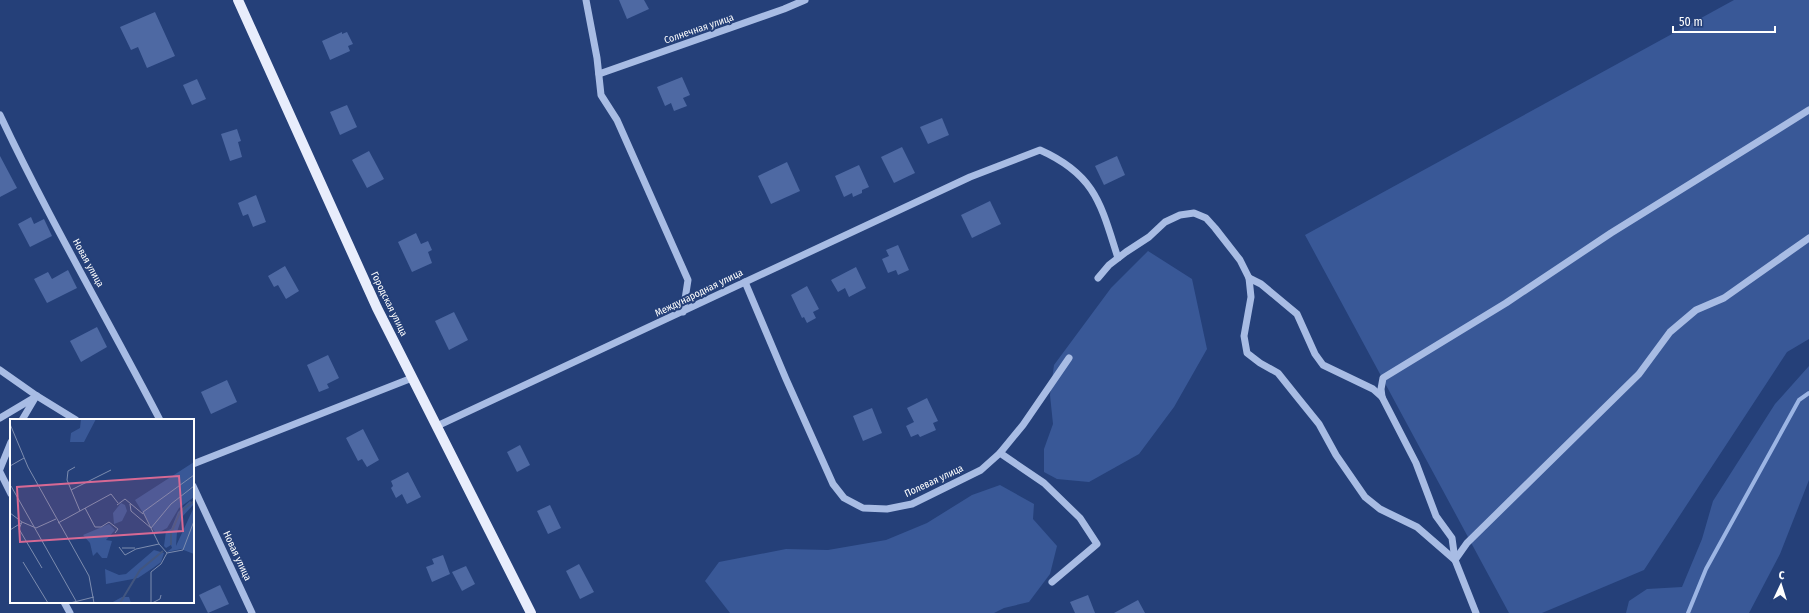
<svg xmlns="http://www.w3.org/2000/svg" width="1809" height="613" viewBox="0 0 1809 613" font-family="'Fira Sans Condensed',sans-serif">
	<rect width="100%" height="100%" fill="#254079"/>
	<g fill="#395897">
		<polygon points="1734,0 1809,0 1809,339 1787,352 1644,570 1542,613 1509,613 1305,235"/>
		<polygon points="1148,251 1192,279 1207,349 1174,407 1139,454 1089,482 1057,479 1044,472 1044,449 1053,424 1050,395 1054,365 1111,288"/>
		<polygon points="1809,366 1809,480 1780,554 1749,613 1626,613 1629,601 1647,589 1682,587 1702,539 1713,501 1775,404"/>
		<polygon points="1000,485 1034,504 1033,519 1057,546 1050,574 1029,602 1004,608 994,613 730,613 705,581 719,562 786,549 828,550 886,540 927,523 972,495"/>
	</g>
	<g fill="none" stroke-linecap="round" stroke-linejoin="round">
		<polyline stroke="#9cb5e4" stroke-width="4" points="1688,613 1706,569 1799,400 1809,393"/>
	</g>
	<g fill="#4e69a3">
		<polygon points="619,0 644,0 649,9 627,19"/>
		<polygon points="155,12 175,56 147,68 138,47 131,50 120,27"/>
		<polygon points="342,32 342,34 347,32 353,44 348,46 350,51 330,60 322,41"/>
		<polygon points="682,77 690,95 683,98 687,106 674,111 671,103 665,106 657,87"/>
		<polygon points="197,79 206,99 192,105 183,85"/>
		<polygon points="347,105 357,127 340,135 330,112"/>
		<polygon points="942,118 949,135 928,144 920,127"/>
		<polygon points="237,129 241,141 238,142 242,157 230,161 221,134"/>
		<polygon points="902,147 915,173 894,183 881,157"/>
		<polygon points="369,151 384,179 367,188 352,160"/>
		<polygon points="0,156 17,188 0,197"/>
		<polygon points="1117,156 1125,175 1104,185 1095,166"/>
		<polygon points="787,162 800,191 771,204 758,176"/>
		<polygon points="859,165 869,187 862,190 862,193 853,197 852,193 844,197 835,176"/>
		<polygon points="256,195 266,222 253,227 248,214 243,216 238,203"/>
		<polygon points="990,201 1001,224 972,238 961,215"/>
		<polygon points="31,217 34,224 44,219 52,236 30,247 18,224"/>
		<polygon points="416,233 421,244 428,241 432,250 428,252 432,263 412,272 398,242"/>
		<polygon points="898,245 909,270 898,275 896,270 888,273 882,259 889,256 886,250"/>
		<polygon points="285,266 299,291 286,299 278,285 274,287 268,276"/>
		<polygon points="856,267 866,288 849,297 845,288 838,292 831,280"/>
		<polygon points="68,270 77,288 47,303 34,279 48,272 52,279"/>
		<polygon points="807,286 819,309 813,312 816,318 807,323 804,317 802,318 791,295"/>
		<polygon points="454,312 468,340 449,350 435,321"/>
		<polygon points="97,327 107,347 81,362 70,341"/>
		<polygon points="328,355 339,378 327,384 329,388 319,392 307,365"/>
		<polygon points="227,380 237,402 211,414 201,392"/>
		<polygon points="927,398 938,421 933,423 936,430 920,437 918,434 911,437 906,426 914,422 907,408"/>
		<polygon points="872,408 882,433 863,441 853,416"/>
		<polygon points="363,429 379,460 367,467 362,459 358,461 346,438"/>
		<polygon points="520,445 530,465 517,472 507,452"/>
		<polygon points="408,472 421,497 407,504 402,494 396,498 391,488 393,486 391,481"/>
		<polygon points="550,505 561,528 548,534 537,511"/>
		<polygon points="443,555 450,574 432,582 426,567 434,564 432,559"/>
		<polygon points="579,564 594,592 580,599 566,571"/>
		<polygon points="466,566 475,584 462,591 452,572"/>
		<polygon points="220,585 229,604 208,613 199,595"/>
		<polygon points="1088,595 1095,613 1075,613 1070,602"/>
		<polygon points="1138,600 1145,613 1114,613"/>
	</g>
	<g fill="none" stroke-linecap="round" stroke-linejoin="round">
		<g stroke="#a8bce4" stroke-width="7">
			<polyline points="586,0 597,58 601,95 617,120 688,280 683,312"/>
			<polyline points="599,74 784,9 805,0"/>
			<path d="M0,115c49,104 107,203 160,305"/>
			<polyline points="1098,278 1109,265 1126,252 1149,237 1165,222 1180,215 1194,213 1206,218 1215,228 1240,260 1249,278 1261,284 1297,314 1315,354 1323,365 1373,389 1382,397"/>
			<polyline points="1249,278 1251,297 1244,336 1247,353 1260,363 1278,373 1298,398 1319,424 1336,455 1365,497 1380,509 1417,527 1455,560 1467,543 1639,374 1670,332 1696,310 1724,298 1809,238"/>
			<polyline points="745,282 786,379 833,484 844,498 863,508 887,509 912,504 981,470 1000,453 1044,483 1080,518 1097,544 1052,582"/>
			<polyline points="0,370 37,396 76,420"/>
			<polyline points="0,418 37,396"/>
			<polyline points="22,420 35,398"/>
			<path d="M437,426l533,-249 70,-27c56,25 61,55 78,108"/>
			<polyline points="1000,453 1023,425 1069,358"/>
			<polyline points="193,464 412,378"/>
			<polyline points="0,469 11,442"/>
			<polyline points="0,472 11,494"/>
			<polyline points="193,486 252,613"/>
			<polyline points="64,602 70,613"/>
			<polyline points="1476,613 1455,560 1452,538 1436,516 1416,463 1382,397 1381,389 1383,378 1506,303 1611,233 1809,110"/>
		</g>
		<polyline stroke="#e8edfc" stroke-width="10" points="238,0 377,308 531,613"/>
	</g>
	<g text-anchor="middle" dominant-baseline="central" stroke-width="4" stroke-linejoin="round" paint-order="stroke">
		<g font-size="10" fill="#fff" stroke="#254079">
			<text transform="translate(699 29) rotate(-19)">Солнечная улица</text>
			<text transform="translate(88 263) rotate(61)">Новая улица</text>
			<text transform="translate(699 293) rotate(-26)">Международная улица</text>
			<text transform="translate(389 304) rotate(64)">Городская улица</text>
			<text transform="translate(934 481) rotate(-25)">Полевая улица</text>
			<text transform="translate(237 556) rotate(65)">Новая улица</text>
		</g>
	</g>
	<g transform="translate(10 419)">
		<rect width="184" height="184" fill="#254079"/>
		<path d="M71,0h15l-12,23h-14l1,-9 9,-5zM184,43v35l-15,11 -12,20 -11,6 -21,-34zM180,82l4,3 -12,13 -5,15 -1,14 18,-39v47l-13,-5 -14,3 5,-4 -1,-3 -5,3 -2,-2 2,-15 5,-2 7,-17zM111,84l4,2 2,6 -5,10 -8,3 -1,-11zM99,105l6,6 -9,10 6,1 -5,17h-5l-5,-6 -4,4 -3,-13 -7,-8zM144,131l10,3 -3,9 -8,6 -15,10 -32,6 -1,-15 14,6 7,-1zM112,178h7l2,6h-20z" fill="#395897"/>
		<path fill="none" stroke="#425680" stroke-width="2" d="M161,126v-12l9,-21 14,-11M110,184l20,-33 23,-19"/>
		<path fill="none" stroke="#7c8caf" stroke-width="1" d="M0,5l18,43 61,109 5,27M0,47l14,-8M65,48l-7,4 -1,9 13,31M1,67l65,115M61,71l40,-20M120,85l1,7 20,17 20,-24 23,-18M107,86l8,-6 18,15M75,89l10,19h6l8,-5 9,7 -3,4M0,94l12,9 14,6M12,103l-3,7 23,39M48,104l53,-29 7,9M26,109l20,-9M0,111l11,-7M149,125l-16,-32 51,-37M109,128l6,8 11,-6 23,-5 8,9M112,129h13M157,134l16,-3 11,-29M13,143l25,41M60,184l24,-6M141,184v-31l10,-8 6,-11M142,184l8,-4 1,-4"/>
		<path fill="#d76994" fill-opacity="0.15" stroke="#d76994" stroke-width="2" d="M169,57l4,55 -163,11 -3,-55z"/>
		<rect width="184" height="184" fill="none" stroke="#fff" stroke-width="2"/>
	</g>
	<g transform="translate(1781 585) rotate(4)" stroke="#254079" stroke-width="3" paint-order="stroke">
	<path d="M0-3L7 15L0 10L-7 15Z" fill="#ffffff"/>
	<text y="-6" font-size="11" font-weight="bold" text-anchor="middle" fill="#ffffff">С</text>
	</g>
	<path d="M1673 26v6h102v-6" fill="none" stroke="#ffffff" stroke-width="2"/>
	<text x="1679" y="26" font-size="12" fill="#ffffff" stroke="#254079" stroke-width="3" paint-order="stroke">50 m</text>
</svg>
